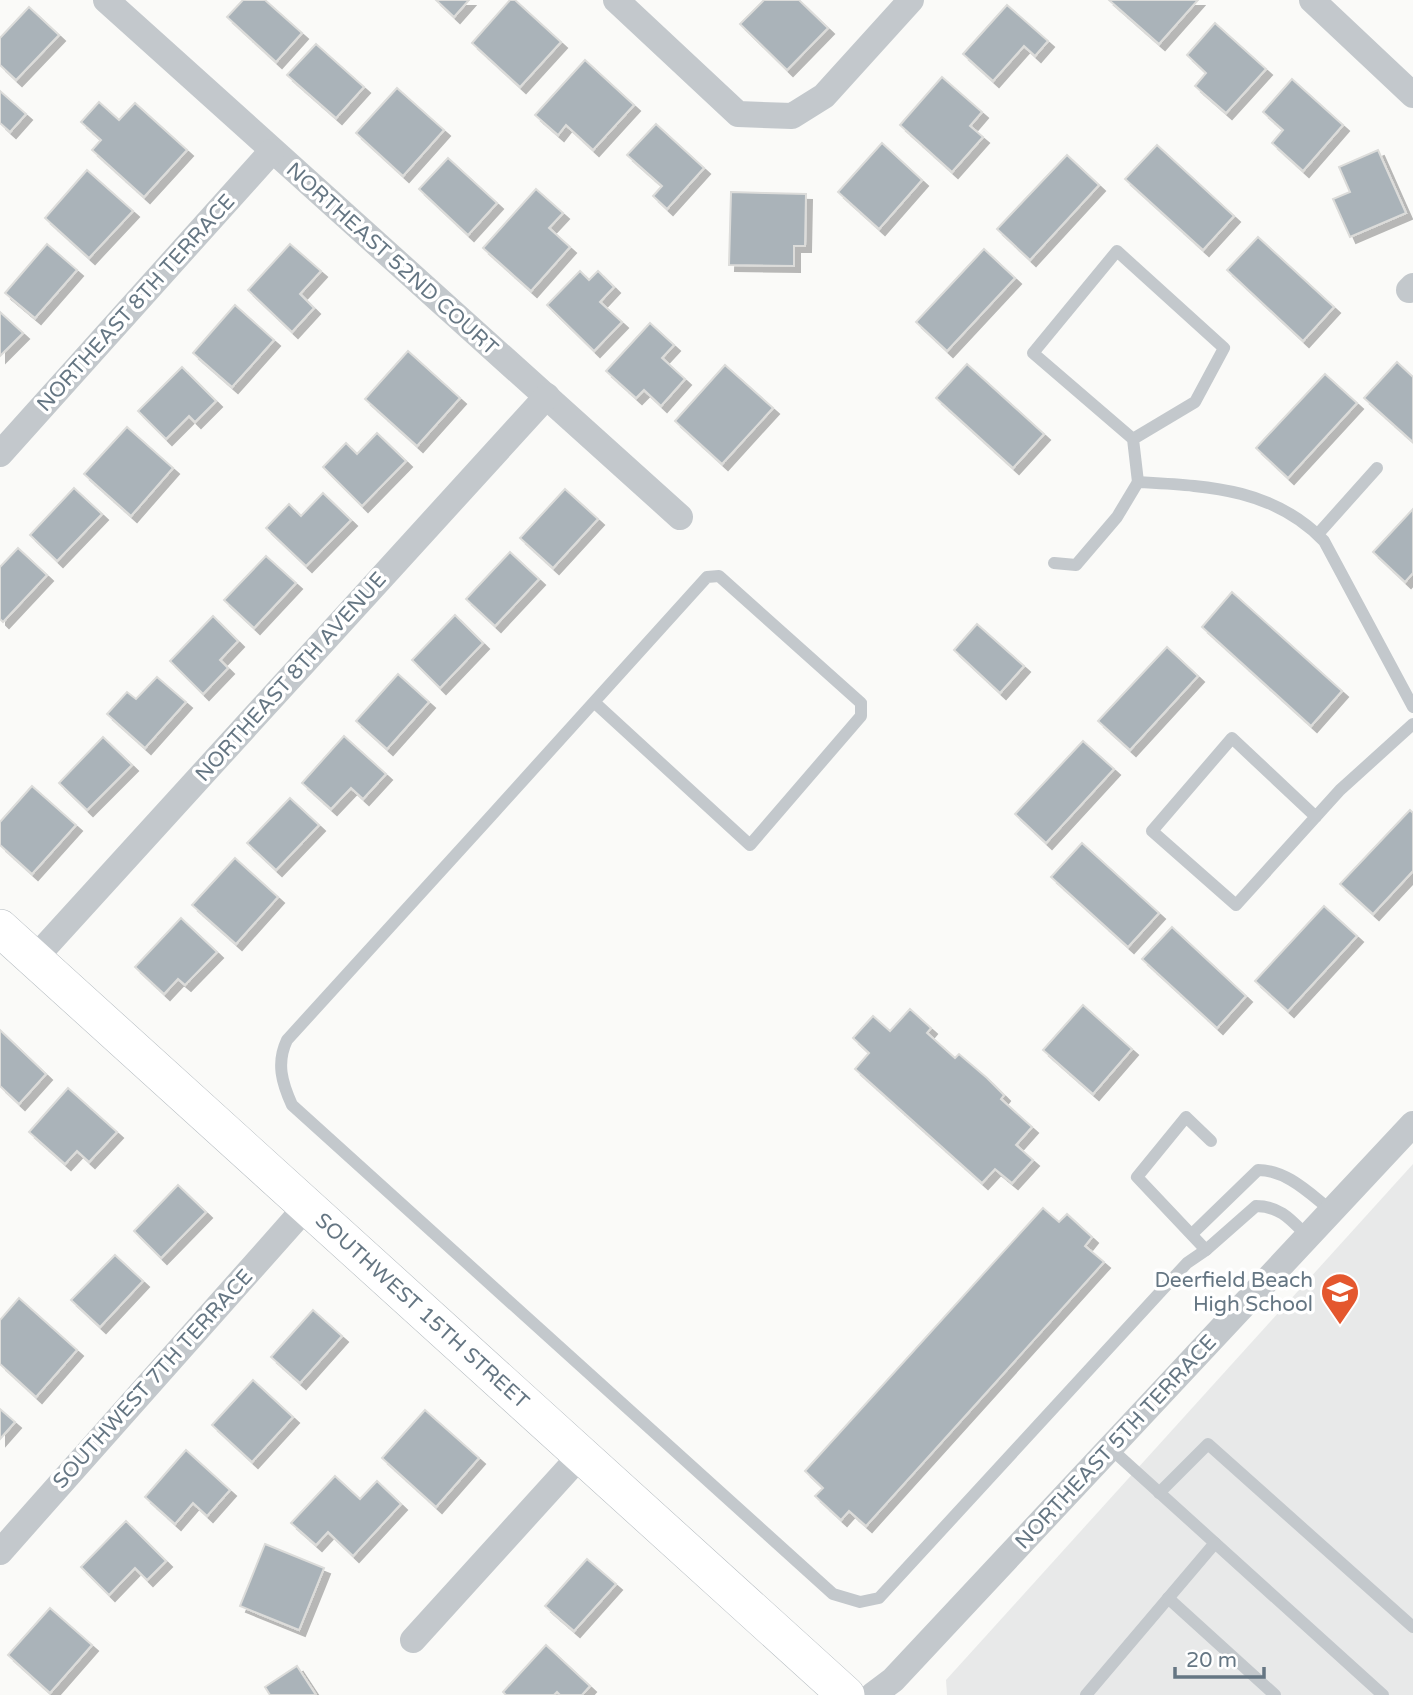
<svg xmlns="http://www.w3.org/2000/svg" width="1413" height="1695" viewBox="0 0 1413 1695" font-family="'Varela Round',sans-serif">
	<defs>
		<filter id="shadow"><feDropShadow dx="6" dy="6" stdDeviation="0" flood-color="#0004"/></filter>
	</defs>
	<rect width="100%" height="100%" fill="#fafaf8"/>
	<polygon fill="#e8e9e9" points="1413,1164 1413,1695 947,1695 946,1680"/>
	<g fill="#aab3b9" stroke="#dcdcda" stroke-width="2" filter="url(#shadow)">
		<polygon points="243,0 265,0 302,33 276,62 227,17"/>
		<polygon points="436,0 469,0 454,17"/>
		<polygon points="510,0 515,0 561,42 520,87 472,43"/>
		<polygon points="764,0 799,0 828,28 787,70 740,24"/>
		<polygon points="1109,0 1198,0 1159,44"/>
		<polygon points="1007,5 1048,41 1035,56 1024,46 993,81 963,54"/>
		<polygon points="29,7 59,35 16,80 0,65 0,38"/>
		<polygon points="1215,23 1266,69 1226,113 1195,86 1206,73 1187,55"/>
		<polygon points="316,44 364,87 336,118 287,75"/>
		<polygon points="585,60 634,105 593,150 566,125 558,135 535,115"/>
		<polygon points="942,77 982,112 970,126 983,137 952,172 900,125"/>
		<polygon points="1292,79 1343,125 1303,171 1272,143 1283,130 1263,112"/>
		<polygon points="397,88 444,130 403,176 356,133"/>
		<polygon points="0,91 26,114 10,132 0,123"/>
		<polygon points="99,102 119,120 135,103 187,150 144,197 92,150 101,140 81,122"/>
		<polygon points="656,124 704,168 667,209 653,196 662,186 627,155"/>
		<polygon points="882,143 922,180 879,229 838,192"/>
		<polygon points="1157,145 1234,216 1203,250 1125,179"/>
		<polygon points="1378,150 1406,213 1350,237 1333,199 1350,192 1339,167"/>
		<polygon points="1067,155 1099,185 1030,260 997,229"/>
		<polygon points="448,158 497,203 468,235 419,189"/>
		<polygon points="87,170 133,211 89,258 45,218"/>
		<polygon points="536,189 563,213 549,228 570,247 531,291 483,248"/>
		<polygon points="731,192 806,194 805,246 794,246 794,266 729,265"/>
		<polygon points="1258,237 1334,307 1303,341 1227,270"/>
		<polygon points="47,244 77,270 35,318 5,293"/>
		<polygon points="290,244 321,271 300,294 314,308 292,332 248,290"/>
		<polygon points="984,249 1015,278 947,351 916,322"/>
		<polygon points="580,271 589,280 598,271 614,287 600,302 622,322 594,351 547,305"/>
		<polygon points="235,305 274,340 232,387 193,353"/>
		<polygon points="0,312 23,333 0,356"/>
		<polygon points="650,323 674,345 662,358 685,379 661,406 644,390 636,398 606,371"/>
		<polygon points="408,351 460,398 417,446 365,399"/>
		<polygon points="1397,362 1413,377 1413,442 1364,398"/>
		<polygon points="967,364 1044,434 1013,468 936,398"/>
		<polygon points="725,365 773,408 722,464 675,421"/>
		<polygon points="182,367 216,401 195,422 189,416 166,439 138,411"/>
		<polygon points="1325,374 1357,403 1288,478 1256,448"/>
		<polygon points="127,427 173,468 131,516 84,474"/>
		<polygon points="377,433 406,461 362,506 323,467 346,443 357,454"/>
		<polygon points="74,488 102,514 57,561 30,535"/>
		<polygon points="565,489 598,519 553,568 520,538"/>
		<polygon points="323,493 351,520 306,566 266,528 289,504 301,516"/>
		<polygon points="1413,509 1413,573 1405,582 1373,552"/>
		<polygon points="18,548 47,575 3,622 0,619 0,567"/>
		<polygon points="510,552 539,579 495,626 466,599"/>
		<polygon points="266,556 296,583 254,628 224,600"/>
		<polygon points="1232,592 1342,691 1311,726 1202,627"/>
		<polygon points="455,615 483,643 440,688 412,660"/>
		<polygon points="213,616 238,641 220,660 228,668 203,694 170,661"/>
		<polygon points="977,624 1024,666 1000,693 954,650"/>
		<polygon points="1167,647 1198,676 1130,750 1098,721"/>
		<polygon points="398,674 429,702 387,749 356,721"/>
		<polygon points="157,677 186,702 145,748 107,714 127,692 136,699"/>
		<polygon points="344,736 386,774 363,799 351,788 331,809 302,783"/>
		<polygon points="103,737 132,765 87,810 59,783"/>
		<polygon points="1083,741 1114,769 1046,843 1015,814"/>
		<polygon points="32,786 76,825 32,874 0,845 0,822"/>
		<polygon points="290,798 319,825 276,870 247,843"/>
		<polygon points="1410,810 1413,813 1413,871 1373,914 1340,884"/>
		<polygon points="1082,843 1159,913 1128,947 1051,877"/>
		<polygon points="235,858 278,897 236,944 192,905"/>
		<polygon points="1324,906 1357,936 1288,1011 1255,981"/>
		<polygon points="181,918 217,952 185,985 178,979 164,994 135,967"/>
		<polygon points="1172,927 1246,996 1217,1028 1142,959"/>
		<polygon points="1083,1005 1132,1049 1093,1094 1043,1050"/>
		<polygon points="910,1009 931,1028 927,1033 955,1058 959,1054 987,1078 1004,1095 1001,1099 1032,1127 1016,1145 1033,1160 1012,1183 995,1169 982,1183 855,1069 869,1053 853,1038 873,1016 890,1031"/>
		<polygon points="0,1030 46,1074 19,1104 0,1086"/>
		<polygon points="68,1088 117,1132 89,1162 77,1151 65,1164 29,1132"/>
		<polygon points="178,1185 206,1212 161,1258 134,1231"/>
		<polygon points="1043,1208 1059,1222 1067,1214 1092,1237 1085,1246 1104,1262 866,1526 849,1511 841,1520 815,1496 823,1488 805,1471"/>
		<polygon points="115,1255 143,1281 100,1327 71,1300"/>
		<polygon points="19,1298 77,1350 36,1397 0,1364 0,1320"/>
		<polygon points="313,1310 342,1336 300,1383 271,1357"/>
		<polygon points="253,1380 293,1417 252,1462 212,1425"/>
		<polygon points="0,1409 15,1422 0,1439"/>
		<polygon points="425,1410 479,1458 436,1507 382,1458"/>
		<polygon points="186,1450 230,1490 207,1516 193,1503 175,1524 145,1497"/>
		<polygon points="335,1476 360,1499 377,1481 401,1504 353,1556 328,1532 316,1545 291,1523"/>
		<polygon points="126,1521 166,1561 147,1580 135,1568 109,1595 81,1567"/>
		<polygon points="265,1544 324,1568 299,1630 240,1606"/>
		<polygon points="587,1559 616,1584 574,1631 545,1606"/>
		<polygon points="50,1608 92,1645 50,1693 8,1655"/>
		<polygon points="546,1645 590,1686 582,1695 560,1695 557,1692 554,1695 506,1695 503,1692"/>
		<polygon points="297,1666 316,1695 270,1695 265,1687"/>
	</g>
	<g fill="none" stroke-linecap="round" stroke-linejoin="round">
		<defs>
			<g id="secondary">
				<path id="s1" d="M0,928l846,767"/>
			</g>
		</defs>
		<use href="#secondary" stroke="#b3babf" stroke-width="38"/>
		<g stroke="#c3c8cc" stroke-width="12">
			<polyline points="1133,439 1195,402 1224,348 1117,251 1033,353 1133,439 1138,482"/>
			<polyline points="1318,534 1377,468"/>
			<path d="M1054,563l22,2 41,-48 21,-35c70,4 135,6 186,59l89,166"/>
			<path d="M594,702l156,143 111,-129v-13l-142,-127 -12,1c-140,155 -279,309 -420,463 -11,23 -5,43 5,65l541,489 27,8 19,-4 308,-335 19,-13 50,-44c25,0 36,15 52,31"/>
			<polyline points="1316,817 1232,738 1152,831 1236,905 1340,790 1413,724"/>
			<path d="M1192,1234l66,-64c29,0 52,24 74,41"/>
			<polyline points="1206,1250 1137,1177 1186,1117 1211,1141"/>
			<polyline points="1110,1448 1383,1695"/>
			<polyline points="1159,1493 1208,1444 1413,1627"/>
			<polyline points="1168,1598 1275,1695"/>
			<polyline points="1086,1695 1215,1543"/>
		</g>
		<g stroke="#c3c8cc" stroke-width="26">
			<polyline points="106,0 680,517"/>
			<polyline points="616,0 738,114 792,116 824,96 911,0"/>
			<polyline points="1312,0 1413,95"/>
			<polyline points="1409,290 1413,286"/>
			<polyline points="0,454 271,152"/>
			<polyline points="34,959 547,396"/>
			<polyline points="0,1552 307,1206"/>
			<polyline points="413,1640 581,1455"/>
			<polyline points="873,1695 893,1680 1413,1124"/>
		</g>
		<use href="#secondary" stroke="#fff" stroke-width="37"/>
	</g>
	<defs>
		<symbol id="school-pin" viewBox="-11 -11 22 30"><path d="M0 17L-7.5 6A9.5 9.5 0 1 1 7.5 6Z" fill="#e4572e" stroke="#fff"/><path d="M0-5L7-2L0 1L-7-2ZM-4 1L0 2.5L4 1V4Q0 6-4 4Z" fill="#fff"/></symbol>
	</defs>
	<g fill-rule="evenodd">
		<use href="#school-pin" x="1318" y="1270" width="44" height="60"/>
	</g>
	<g text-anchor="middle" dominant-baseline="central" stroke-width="7" stroke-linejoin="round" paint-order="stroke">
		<g font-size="21" fill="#657683" stroke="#fff">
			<text transform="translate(392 259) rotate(42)">NORTHEAST 52ND COURT</text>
			<text transform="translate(136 303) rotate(-48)">NORTHEAST 8TH TERRACE</text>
			<text transform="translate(291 677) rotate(-48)">NORTHEAST 8TH AVENUE</text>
			<text stroke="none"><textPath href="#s1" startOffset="570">SOUTHWEST 15TH STREET</textPath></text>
			<text transform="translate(153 1379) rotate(-48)">SOUTHWEST 7TH TERRACE</text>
			<text transform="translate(1116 1442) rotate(-47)">NORTHEAST 5TH TERRACE</text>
		</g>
		<g font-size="21" fill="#657683" stroke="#fff" text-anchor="end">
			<text x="1313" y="1280">Deerfield Beach<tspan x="1313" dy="24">High School</tspan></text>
		</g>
	</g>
	<path d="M1175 1667v10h89v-10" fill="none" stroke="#657683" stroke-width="3.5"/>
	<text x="1186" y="1667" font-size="21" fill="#657683" stroke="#ffffff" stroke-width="5" paint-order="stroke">20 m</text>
</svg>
